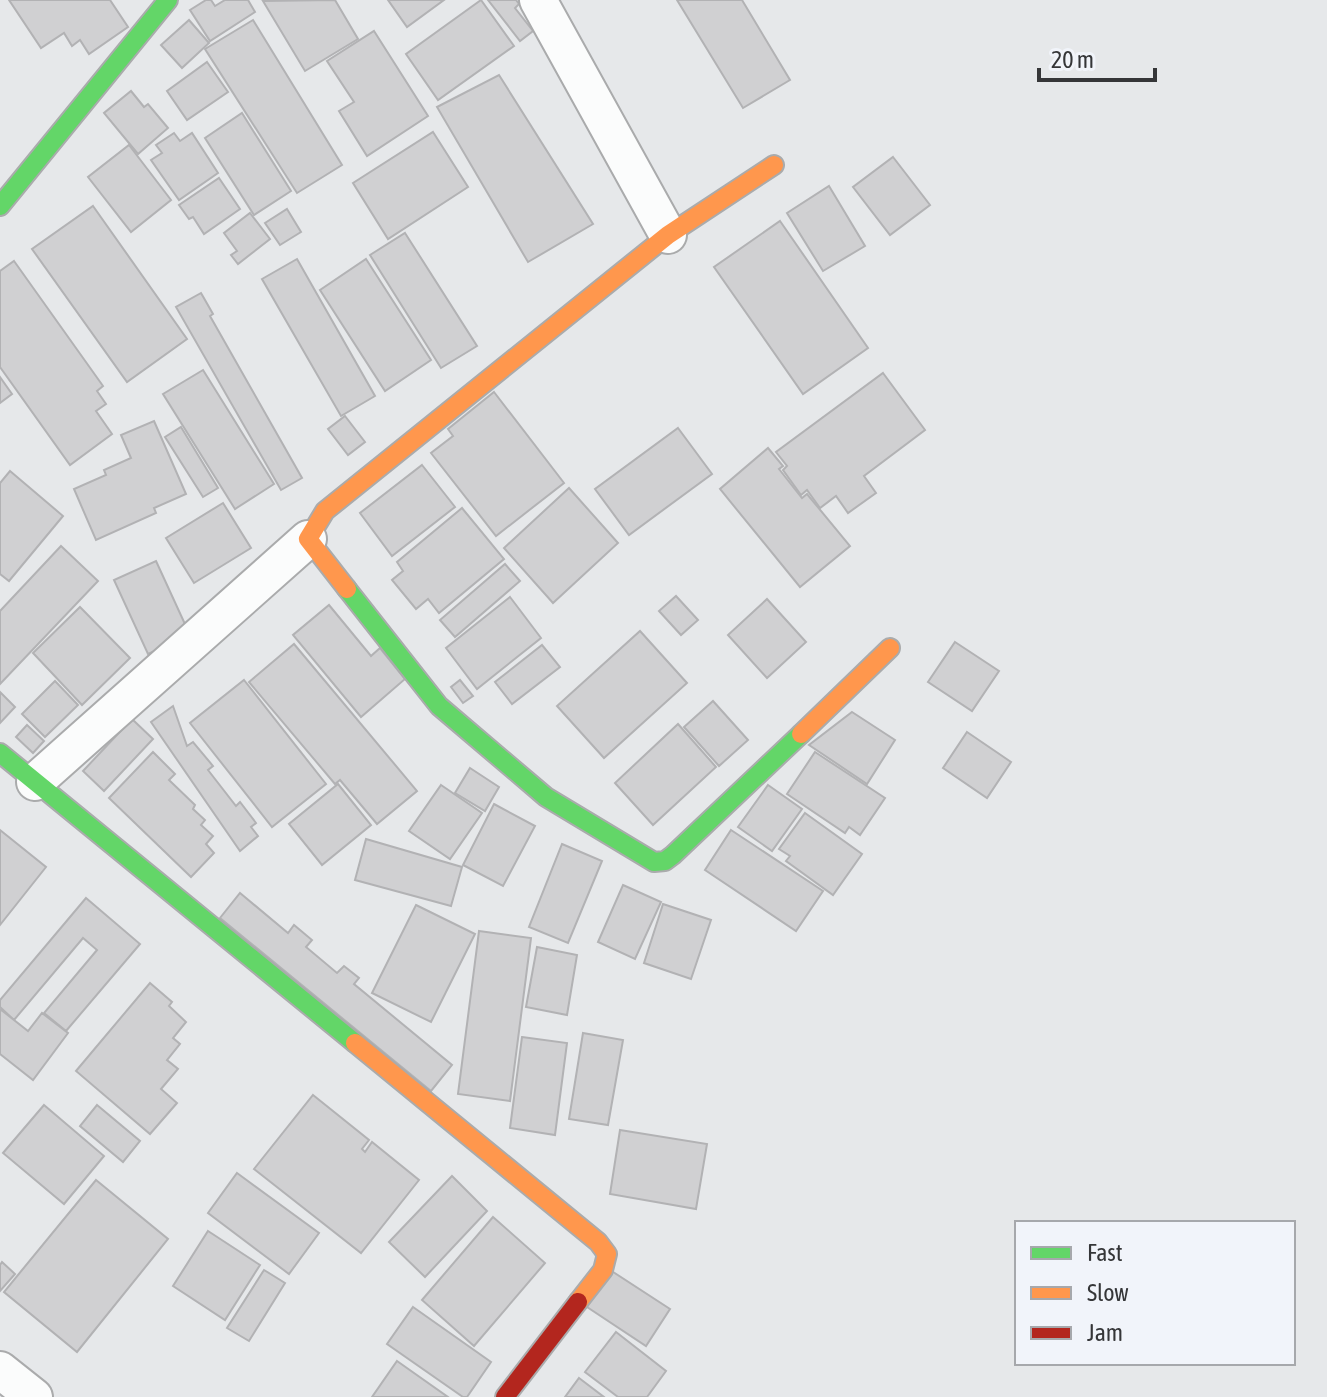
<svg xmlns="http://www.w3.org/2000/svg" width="1327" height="1397" viewBox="0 0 1327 1397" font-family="'Asap Condensed',sans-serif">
	<rect width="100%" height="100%" fill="#e6e8ea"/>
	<g fill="#d0d0d2" stroke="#b2b2b4" stroke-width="2">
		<polygon points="9,0 110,0 128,27 89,54 80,40 72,46 64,33 41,48"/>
		<polygon points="206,0 211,0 215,6 225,0 248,0 255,12 210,41 190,10"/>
		<polygon points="335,0 358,39 305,71 263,1"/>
		<polygon points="388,0 444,0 407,27"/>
		<polygon points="481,0 514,46 438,100 406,54"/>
		<polygon points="488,0 516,0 519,4 515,8 533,31 520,41"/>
		<polygon points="677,0 742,0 790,80 743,108"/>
		<polygon points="189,20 209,43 182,68 161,45"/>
		<polygon points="253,20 342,165 297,193 205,49"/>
		<polygon points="374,31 428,116 367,156 339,111 354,102 327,61"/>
		<polygon points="207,62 228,92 187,120 167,91"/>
		<polygon points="499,75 593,224 528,262 437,107"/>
		<polygon points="131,91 144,107 148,104 168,128 138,154 104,113"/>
		<polygon points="242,113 291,191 254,215 205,138"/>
		<polygon points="433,132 468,187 388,239 353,183"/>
		<polygon points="174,133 180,141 192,133 218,173 179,200 151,160 162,153 156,145"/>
		<polygon points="129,145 171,200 131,232 88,177"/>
		<polygon points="893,157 930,205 890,235 853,187"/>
		<polygon points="219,178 240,209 204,234 193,217 189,219 179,205"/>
		<polygon points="829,186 865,246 823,271 787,213"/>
		<polygon points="93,206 187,339 127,382 32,249"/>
		<polygon points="287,209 301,232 280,245 265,223"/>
		<polygon points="250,213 270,239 238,264 231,255 237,251 224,233"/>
		<polygon points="780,221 868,348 803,394 714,267"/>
		<polygon points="405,233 477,346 441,368 370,255"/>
		<polygon points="297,259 375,396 341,416 262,279"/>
		<polygon points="366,259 431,360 385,391 320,290"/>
		<polygon points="14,261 103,386 97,391 106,404 96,411 112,434 70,465 0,367 0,271"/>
		<polygon points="201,293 213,314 210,316 302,478 281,490 176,307"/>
		<polygon points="203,370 274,484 235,509 163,394"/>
		<polygon points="883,373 925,430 864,476 876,493 848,513 836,496 820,508 807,490 801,495 783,470 787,466 776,452"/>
		<polygon points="0,377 12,394 0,403"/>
		<polygon points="494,392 564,483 496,536 431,453 453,436 448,429"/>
		<polygon points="345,416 365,442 348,455 328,429"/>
		<polygon points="154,421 186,494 154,508 156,513 96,540 74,489 106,475 104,470 131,458 121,435"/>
		<polygon points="181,427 218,488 203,497 165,437"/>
		<polygon points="678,428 712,474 629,535 595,489"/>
		<polygon points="768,448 783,466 779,469 802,498 807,494 850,546 800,587 720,489"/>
		<polygon points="422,465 455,507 392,556 360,513"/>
		<polygon points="10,471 63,516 9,581 0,574 0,483"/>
		<polygon points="569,488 618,543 553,603 504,548"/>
		<polygon points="223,503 251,548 194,583 166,538"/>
		<polygon points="462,508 504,559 439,613 428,599 416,609 392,580 403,571 397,562"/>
		<polygon points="61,546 98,581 0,684 0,611"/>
		<polygon points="156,561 190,635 148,654 114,580"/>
		<polygon points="505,564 520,581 455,637 440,620"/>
		<polygon points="676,596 698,620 681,635 659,611"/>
		<polygon points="510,597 541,638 477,689 446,648"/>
		<polygon points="767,599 806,642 767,678 728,635"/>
		<polygon points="329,605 371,656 380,648 405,679 361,717 293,635"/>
		<polygon points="80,607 130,658 82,705 33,653"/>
		<polygon points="640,631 687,683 604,758 557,706"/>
		<polygon points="955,642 999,671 972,711 928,682"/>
		<polygon points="294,644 417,791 377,824 340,780 335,784 249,682"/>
		<polygon points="542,645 560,667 512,704 495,682"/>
		<polygon points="244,680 326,784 272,827 190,723"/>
		<polygon points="460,680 473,696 463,703 451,687"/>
		<polygon points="55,681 78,705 45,737 22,714"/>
		<polygon points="0,692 15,707 0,723"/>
		<polygon points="713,701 748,740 719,766 684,727"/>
		<polygon points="173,706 187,746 193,742 213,766 208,770 236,806 240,802 256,823 251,827 258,836 240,851 151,722"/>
		<polygon points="852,712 895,740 867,784 809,745"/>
		<polygon points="132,719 153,739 104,791 83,771"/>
		<polygon points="678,724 716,767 653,825 615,783"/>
		<polygon points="27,725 44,741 33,753 16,737"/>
		<polygon points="967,732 1011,762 987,798 943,768"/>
		<polygon points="153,752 175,774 169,780 195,805 193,809 205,820 201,825 213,836 206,844 214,853 191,877 109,798"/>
		<polygon points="815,752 885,798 860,835 849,827 845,833 787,794"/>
		<polygon points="470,768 499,787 485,811 455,793"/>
		<polygon points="338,784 371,825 322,865 289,824"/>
		<polygon points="441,785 482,813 450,859 409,831"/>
		<polygon points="768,785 802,809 772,851 738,827"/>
		<polygon points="494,804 535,826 503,886 463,865"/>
		<polygon points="805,813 862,854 833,895 786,861 790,856 779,849"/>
		<polygon points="0,830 46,867 0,925"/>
		<polygon points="731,830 823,891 796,931 705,870"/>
		<polygon points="366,839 462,867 451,906 355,880"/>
		<polygon points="562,844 602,861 568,943 529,927"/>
		<polygon points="623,885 661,902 635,959 598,942"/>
		<polygon points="240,893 288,933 294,925 312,940 306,947 337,973 344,966 359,978 354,984 452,1065 431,1091 220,918"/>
		<polygon points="86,898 140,944 66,1031 44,1013 97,950 83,938 14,1020 0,1007 0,1000"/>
		<polygon points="663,904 711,920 691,979 644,963"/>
		<polygon points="416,905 475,934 431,1022 372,993"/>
		<polygon points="479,931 531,938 510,1101 458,1094"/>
		<polygon points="537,947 577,955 567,1015 526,1007"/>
		<polygon points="150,983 172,1002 169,1006 186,1022 173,1038 180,1044 167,1060 178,1069 161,1089 177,1103 150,1134 76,1071"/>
		<polygon points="0,1009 28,1031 42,1013 68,1033 33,1080 0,1054"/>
		<polygon points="583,1033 623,1040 608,1125 569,1119"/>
		<polygon points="522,1037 567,1043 555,1135 510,1128"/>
		<polygon points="313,1095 369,1140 362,1149 365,1152 372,1142 419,1180 361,1253 254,1169"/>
		<polygon points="44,1105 104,1156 64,1204 3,1153"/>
		<polygon points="97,1105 140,1141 123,1162 80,1126"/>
		<polygon points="620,1130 707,1144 696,1209 610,1194"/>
		<polygon points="237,1173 319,1233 289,1274 208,1213"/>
		<polygon points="452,1176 487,1211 425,1277 389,1242"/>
		<polygon points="96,1180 168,1239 77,1352 4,1292"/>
		<polygon points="493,1217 545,1263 474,1346 422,1300"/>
		<polygon points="208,1231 260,1265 225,1320 173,1286"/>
		<polygon points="2,1262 15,1274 0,1291 0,1265"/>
		<polygon points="264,1270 285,1283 249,1341 227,1328"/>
		<polygon points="610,1270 670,1309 646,1346 587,1307"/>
		<polygon points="413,1307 491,1362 467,1397 463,1397 387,1344"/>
		<polygon points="616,1332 666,1371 647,1397 618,1397 585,1372"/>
		<polygon points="397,1361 448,1397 372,1397"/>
		<polygon points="579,1378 604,1397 565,1397"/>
	</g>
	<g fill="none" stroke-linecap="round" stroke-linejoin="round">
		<defs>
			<g id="street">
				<polyline points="538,0 668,235"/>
				<polyline points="35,782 308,539"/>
				<polyline points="0,1370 34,1397"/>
			</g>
			<g id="fast">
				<polyline points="0,206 168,0"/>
				<polyline points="347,589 439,706 546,797 654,862 665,861 673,855 801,734"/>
				<polyline points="0,753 355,1043"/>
			</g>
			<g id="slow">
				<polyline points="347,589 308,539 325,511 668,235 774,165"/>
				<polyline points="801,734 890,648"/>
				<polyline points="355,1043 598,1242 607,1254 603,1270 578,1302"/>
			</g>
			<polyline id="jam" points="505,1397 578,1302"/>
		</defs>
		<use href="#street" stroke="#aaabac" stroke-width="40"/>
		<use href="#fast" stroke="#aaabac" stroke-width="22"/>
		<use href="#slow" stroke="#aaabac" stroke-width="22"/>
		<use href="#jam" stroke="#aaabac" stroke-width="22"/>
		<use href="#street" stroke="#fbfcfc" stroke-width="36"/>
		<use href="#fast" stroke="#63d668" stroke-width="18"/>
		<use href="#slow" stroke="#ff974d" stroke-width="18"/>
		<use href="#jam" stroke="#b3261e" stroke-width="18"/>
	</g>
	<rect x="1015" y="1221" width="280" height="144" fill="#f1f4fa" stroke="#a6a8ac" stroke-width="2"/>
	<rect x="1031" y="1247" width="40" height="12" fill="#63d668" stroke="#a6a8ac" stroke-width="2"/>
	<text x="1087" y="1261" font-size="24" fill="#353638">Fast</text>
	<rect x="1031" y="1287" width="40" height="12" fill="#ff974d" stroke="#a6a8ac" stroke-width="2"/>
	<text x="1087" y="1301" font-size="24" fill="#353638">Slow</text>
	<rect x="1031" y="1327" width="40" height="12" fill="#b3261e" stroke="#a6a8ac" stroke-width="2"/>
	<text x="1087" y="1341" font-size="24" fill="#353638">Jam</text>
	<path d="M1039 68v12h116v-12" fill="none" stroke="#353638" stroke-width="4"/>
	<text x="1051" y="68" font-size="24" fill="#353638" stroke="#f1f4fa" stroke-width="6" paint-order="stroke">20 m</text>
</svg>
